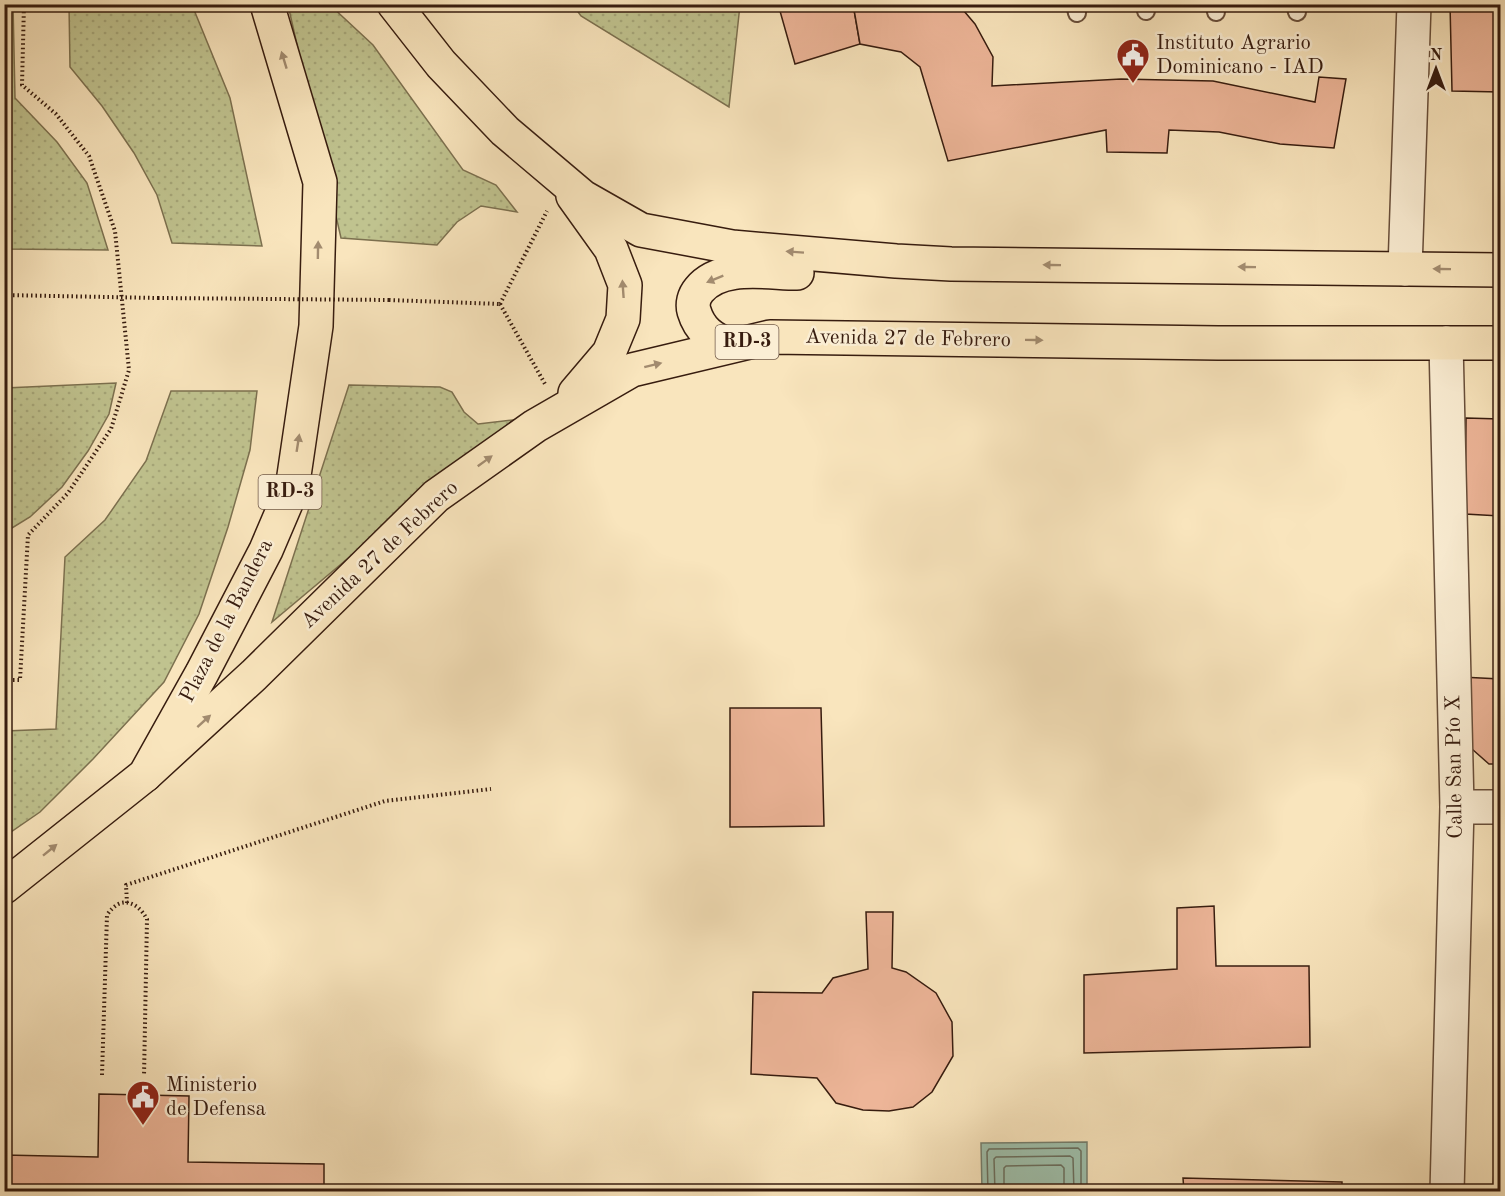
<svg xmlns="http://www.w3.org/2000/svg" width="1505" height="1196" viewBox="0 0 1505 1196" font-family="'Old Standard TT',serif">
	<defs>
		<pattern id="grass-dots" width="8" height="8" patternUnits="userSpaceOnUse" patternTransform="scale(1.5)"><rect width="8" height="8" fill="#c0c38f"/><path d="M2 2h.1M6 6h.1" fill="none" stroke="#a6a77a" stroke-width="1.8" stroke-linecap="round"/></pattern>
	</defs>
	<rect width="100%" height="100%" fill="#f9e5bd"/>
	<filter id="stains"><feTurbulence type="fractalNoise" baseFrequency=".00333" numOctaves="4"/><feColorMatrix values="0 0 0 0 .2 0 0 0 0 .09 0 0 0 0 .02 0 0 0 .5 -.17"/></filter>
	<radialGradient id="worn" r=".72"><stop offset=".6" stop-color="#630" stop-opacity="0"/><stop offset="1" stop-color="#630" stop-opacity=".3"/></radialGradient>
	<g fill="url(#grass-dots)" stroke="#7c704f" stroke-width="1.5">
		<polygon points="13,4 15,98 57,142 87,183 108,250 5,249 4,5"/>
		<polygon points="69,5 192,5 230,98 262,246 172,243 157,195 134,153 102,106 70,67"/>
		<polygon points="288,5 330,5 373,45 463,170 496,185 517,212 481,206 457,222 437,245 341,238"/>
		<polygon points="573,5 740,5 729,107 581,16"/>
		<polygon points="116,383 109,414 88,451 62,487 30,517 7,531 7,668 5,668 5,388"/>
		<polygon points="349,385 440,387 452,392 464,412 478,424 513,420 272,622"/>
		<polygon points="171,391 257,391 250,450 228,527 199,614 164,682 93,759 40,812 5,836 5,731 56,729 65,557 105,520 146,461"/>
	</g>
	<polygon fill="#9ec0ac" stroke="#757e6d" stroke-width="1.5" points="1087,1142 1087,1191 982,1191 981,1143"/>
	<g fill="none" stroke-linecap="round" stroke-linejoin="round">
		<g stroke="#6a6e5e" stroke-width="1.5">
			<polyline points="988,1192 987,1152 989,1149 1078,1148 1081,1151 1081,1192"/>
			<polyline points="995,1192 994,1159 996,1157 1070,1156 1073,1158 1074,1192"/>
			<polyline points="1004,1192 1004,1168 1006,1166 1061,1165 1064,1168 1064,1192"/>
		</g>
	</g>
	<g fill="#edb598" stroke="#371c0f" stroke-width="1.5">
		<polygon points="778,4 853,4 860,44 795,64"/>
		<polygon points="853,4 958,4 975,24 993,57 992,86 1121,79 1213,81 1315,102 1319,77 1346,79 1334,148 1280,144 1219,132 1169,130 1167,153 1107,152 1106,130 948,161 920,67 901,52 860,44"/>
		<polygon points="1450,4 1500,4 1500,92 1452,91"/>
		<polygon points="1466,418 1500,419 1500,516 1465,514"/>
		<polygon points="1461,677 1500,679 1500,764 1489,764 1464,742"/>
		<polygon points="730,708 821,708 824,826 730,827"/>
		<polygon points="1214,906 1216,966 1309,966 1310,1047 1084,1053 1084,975 1177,969 1177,908"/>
		<polygon points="866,912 893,912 892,968 906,972 936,993 952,1022 953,1056 932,1092 913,1107 889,1111 863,1110 836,1103 817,1078 751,1074 753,992 822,993 833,978 868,969"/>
		<polygon points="99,1094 189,1096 188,1162 324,1164 324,1192 4,1192 4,1155 98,1157"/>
		<polygon points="1496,1126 1500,1126 1500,1192 1493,1192"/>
		<polygon points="1183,1178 1342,1182 1342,1192 1184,1192"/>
	</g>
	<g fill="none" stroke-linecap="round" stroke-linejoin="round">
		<defs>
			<g id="lane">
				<polyline points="1075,4 1077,13"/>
				<polyline points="1145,4 1146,11"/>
				<polyline points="1215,4 1216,12"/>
				<polyline points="1295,4 1297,12"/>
			</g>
			<g id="street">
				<polyline points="1405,269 1414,4"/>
				<polyline points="1446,343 1457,807 1447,1192"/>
				<polyline points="1457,807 1500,807"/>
			</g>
			<g id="highway">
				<polyline points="394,4 441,64 505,131 583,197 641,230 732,247 896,261 951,264 1500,270"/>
				<polyline points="573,196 611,249 625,285 623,319 609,353 575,393"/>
				<path d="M729,346c-17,-8 -29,-15 -35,-35 -2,-7 0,-15 5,-21 22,-27 68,-17 98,-17"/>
				<polyline points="145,775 254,675 436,496 535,426 632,370 770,337 1218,343 1500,343"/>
				<polyline points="4,887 145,775 202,673 266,550 292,489 316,326 320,182 267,4"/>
			</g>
		</defs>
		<use href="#lane" stroke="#684e3a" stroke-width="20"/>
		<use href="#street" stroke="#684e3a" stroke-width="36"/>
		<use href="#highway" stroke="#371c0f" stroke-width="36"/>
		<g stroke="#371c0f" stroke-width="4" stroke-dasharray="1.5 3" stroke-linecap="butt">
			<polyline points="4,295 158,298"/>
			<polyline points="389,300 500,304"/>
			<polyline points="500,304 547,211"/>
			<polyline points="500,304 545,384"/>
			<polyline points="4,680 20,680 28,535 68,493 111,429 129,370 115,231 89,156 56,114 22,85 24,4"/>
			<polyline points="127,903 126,885 385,801 491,789"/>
			<path d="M102,1075l5,-160c13,-20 30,-14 40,4l-3,157"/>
		</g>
		<use href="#lane" stroke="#fbeed4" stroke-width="16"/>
		<use href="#street" stroke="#fbeed4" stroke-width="33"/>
		<use href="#highway" stroke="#f9e5bd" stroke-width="33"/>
		<polyline stroke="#371c0f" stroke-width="4" stroke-dasharray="1.5 3" stroke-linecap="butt" points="158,298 389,300"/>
	</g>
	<defs><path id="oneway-solid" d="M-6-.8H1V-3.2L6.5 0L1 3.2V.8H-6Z" transform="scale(1.5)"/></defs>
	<g fill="#a28b6f">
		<use href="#oneway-solid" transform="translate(284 60) rotate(-107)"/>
		<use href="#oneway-solid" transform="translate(318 250) rotate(-89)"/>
		<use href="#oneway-solid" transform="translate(795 252) rotate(-176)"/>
		<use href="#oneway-solid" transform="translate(1052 265) rotate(-179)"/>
		<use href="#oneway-solid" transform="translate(1247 267) rotate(-179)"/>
		<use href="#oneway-solid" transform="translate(1442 269) rotate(-179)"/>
		<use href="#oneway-solid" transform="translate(715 279) rotate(158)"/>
		<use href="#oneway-solid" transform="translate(623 289) rotate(-94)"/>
		<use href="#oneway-solid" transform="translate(1034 340) rotate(1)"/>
		<use href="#oneway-solid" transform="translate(653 365) rotate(-14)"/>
		<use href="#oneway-solid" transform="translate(298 443) rotate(-81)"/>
		<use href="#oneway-solid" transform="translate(485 461) rotate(-36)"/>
		<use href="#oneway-solid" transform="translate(204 721) rotate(-42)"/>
		<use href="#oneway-solid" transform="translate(50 850) rotate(-39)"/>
	</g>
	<defs>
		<symbol id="civic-pin" viewBox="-11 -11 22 30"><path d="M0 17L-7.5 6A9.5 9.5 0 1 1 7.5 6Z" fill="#8f2418" stroke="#fbeed4"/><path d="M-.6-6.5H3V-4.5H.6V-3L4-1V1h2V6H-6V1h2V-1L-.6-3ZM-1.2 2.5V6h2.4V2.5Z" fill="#fff"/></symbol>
	</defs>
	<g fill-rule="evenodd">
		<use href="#civic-pin" x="1114" y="36" width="38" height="52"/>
		<use href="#civic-pin" x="124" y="1078" width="38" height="52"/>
	</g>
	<g text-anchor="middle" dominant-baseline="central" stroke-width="5" stroke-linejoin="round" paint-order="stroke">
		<g fill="#fbeed4" stroke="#725b4a" stroke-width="1.5">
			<rect x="715.5" y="325" width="63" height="34" rx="4.5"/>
			<rect x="258.5" y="475" width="63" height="34" rx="4.5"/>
		</g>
		<g font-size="20" font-weight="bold" fill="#371c0f">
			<text x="747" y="342">RD-3</text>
			<text x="290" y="492">RD-3</text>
		</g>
		<g font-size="21" fill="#371c0f" stroke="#fbeed4" text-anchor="start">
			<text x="1156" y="43">Instituto Agrario<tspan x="1156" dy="24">Dominicano - IAD</tspan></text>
			<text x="166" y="1085">Ministerio<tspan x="166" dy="24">de Defensa</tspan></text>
		</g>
		<g font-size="21" fill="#371c0f" stroke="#fbeed4">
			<text transform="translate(908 339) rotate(1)">Avenida 27 de Febrero</text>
			<text transform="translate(380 555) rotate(-43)">Avenida 27 de Febrero</text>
			<text transform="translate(227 621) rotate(-63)">Plaza de la Bandera</text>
			<text transform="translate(1455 767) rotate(-91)">Calle San Pío X</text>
		</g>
	</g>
	<rect width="1505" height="1196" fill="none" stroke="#f9e5bd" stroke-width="24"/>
	<rect x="6" y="6" width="1493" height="1184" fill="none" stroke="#371c0f" stroke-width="3"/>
	<rect x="12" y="12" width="1481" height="1172" fill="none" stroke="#371c0f" stroke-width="1.5"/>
	<g transform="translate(1436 69)" stroke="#fbeed4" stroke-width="4.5" paint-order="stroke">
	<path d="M0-4.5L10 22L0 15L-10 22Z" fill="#371c0f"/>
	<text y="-9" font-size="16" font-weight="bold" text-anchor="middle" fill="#371c0f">N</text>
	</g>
	<rect width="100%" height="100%" filter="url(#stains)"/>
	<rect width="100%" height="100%" fill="url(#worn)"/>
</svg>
